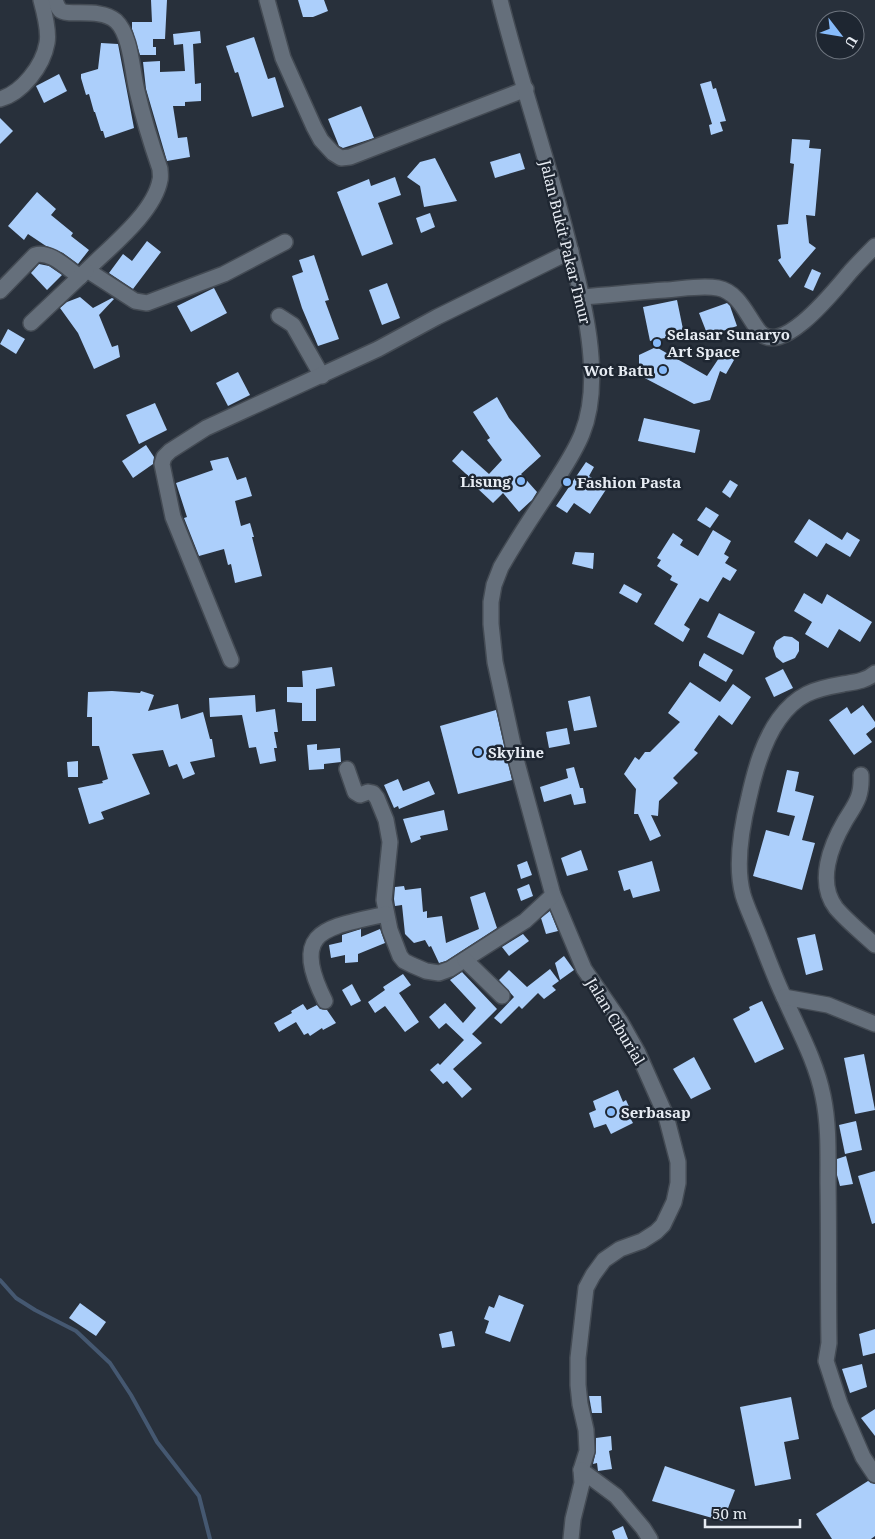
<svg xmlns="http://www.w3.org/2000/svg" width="875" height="1539" viewBox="0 0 875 1539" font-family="'Noto Serif',serif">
	<rect width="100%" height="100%" fill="#28303b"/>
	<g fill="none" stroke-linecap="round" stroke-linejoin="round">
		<polyline stroke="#455871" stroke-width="4" points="0,1280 16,1298 35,1310 76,1331 110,1363 131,1395 157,1442 199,1496 210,1539"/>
	</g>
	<g fill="#accffb">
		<polygon points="151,0 167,0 165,39 153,39 153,47 156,47 156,55 140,55 132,29 132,22 152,22"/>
		<polygon points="298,0 324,0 328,11 313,17 303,17"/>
		<polygon points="200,31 201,43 193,44 195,84 201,83 201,101 185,102 185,106 173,106 178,138 187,137 190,157 167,161 146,89 143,62 160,61 160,72 185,71 183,44 174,45 173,34"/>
		<polygon points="254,37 268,79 275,77 284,107 252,117 238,72 235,73 226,46"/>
		<polygon points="101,43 118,44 134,128 105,138 103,131 101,131 95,112 94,112 89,94 86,95 81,78 81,74 98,69"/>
		<polygon points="59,74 67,91 44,103 36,86"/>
		<polygon points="711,81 713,89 716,88 726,121 720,122 723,131 711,135 709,125 712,124 700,84"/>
		<polygon points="361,106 374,138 343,148 339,146 328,119"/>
		<polygon points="0,118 13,131 0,144"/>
		<polygon points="792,139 810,140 809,148 821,149 815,216 806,215 809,243 816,248 790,278 778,260 781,258 777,225 788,224 794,164 790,163"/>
		<polygon points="520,153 525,169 495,178 490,162"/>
		<polygon points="435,158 457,201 424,207 420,186 407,177 420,162"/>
		<polygon points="395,177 401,195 378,203 393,244 362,256 337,192 369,179 371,186"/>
		<polygon points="37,192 56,209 51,215 73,233 71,236 89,250 78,264 63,253 46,246 28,234 24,240 8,226"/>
		<polygon points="430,213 435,227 421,233 416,218"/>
		<polygon points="147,241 161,252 133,289 109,273 123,254 132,261"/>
		<polygon points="314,255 329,300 325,301 339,339 318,346 302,308 292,276 303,272 299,260"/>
		<polygon points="39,264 49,266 62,275 47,290 31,273"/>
		<polygon points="812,269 821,273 813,291 804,287"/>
		<polygon points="387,283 400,318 382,325 369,290"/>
		<polygon points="214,288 227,313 191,332 177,306"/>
		<polygon points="80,297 93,308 112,298 114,299 99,315 112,347 118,345 120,357 94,369 78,333 60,308 67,302"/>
		<polygon points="677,300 684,334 650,341 643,307"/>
		<polygon points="727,303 730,306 737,326 708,336 699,313"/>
		<polygon points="8,329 25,339 16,354 0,344"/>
		<polygon points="656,347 707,376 723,352 734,360 726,374 720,371 710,400 694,404 639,375 639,355"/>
		<polygon points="238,372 250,395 228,406 216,383"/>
		<polygon points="497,397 509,418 541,456 521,474 537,492 532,500 519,512 503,493 493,503 476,487 478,485 452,461 462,450 489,474 502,460 487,440 490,438 473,412"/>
		<polygon points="155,403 167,430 139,444 126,415"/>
		<polygon points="644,418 700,430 695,453 638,441"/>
		<polygon points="146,445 154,457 153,464 133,478 122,461"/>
		<polygon points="228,457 237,480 246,477 252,496 235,501 241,526 250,523 254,537 252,537 262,576 235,583 231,564 228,565 224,549 199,556 184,518 187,517 176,483 213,470 210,461"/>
		<polygon points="586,462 594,467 589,476 607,488 590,514 574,503 567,513 556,506"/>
		<polygon points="730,480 738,485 730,498 722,492"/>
		<polygon points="706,507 719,515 710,528 697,520"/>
		<polygon points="809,519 842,540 847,532 860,540 850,557 826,543 817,557 794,542"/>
		<polygon points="713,530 731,541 724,554 729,557 725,563 737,570 730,581 723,577 708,602 700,598 684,625 690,629 683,642 654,624 678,584 670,580 672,576 657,566 661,560 657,558 673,533 683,540 680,545 698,556"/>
		<polygon points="575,552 594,553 593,569 572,564"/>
		<polygon points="624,584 642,594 637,603 619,593"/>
		<polygon points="804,593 822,604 827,594 872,622 860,642 839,629 828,648 805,634 812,622 794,611"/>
		<polygon points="719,613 755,632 743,655 707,637"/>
		<polygon points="784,636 792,637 799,642 799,651 795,658 783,663 776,657 773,648 776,641"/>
		<polygon points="704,653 733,670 726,682 699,666 699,662"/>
		<polygon points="332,667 335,686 316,689 316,721 302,721 302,703 287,702 287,687 303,687 302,671"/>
		<polygon points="783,669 793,688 774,697 765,678"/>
		<polygon points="690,682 720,702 733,684 751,697 732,725 719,715 694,750 698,753 673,778 678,783 659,801 658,816 651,815 661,836 650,841 638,814 634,814 636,789 624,774 635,757 639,760 645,752 650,752 680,722 668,713"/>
		<polygon points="112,691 140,693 141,691 154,695 148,711 178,704 181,719 203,712 210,739 212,739 215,757 190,762 195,774 183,779 177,764 169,767 163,750 132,754 150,794 101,812 104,819 89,824 78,788 103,783 102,781 108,779 99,746 92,746 92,717 87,717 88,692"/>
		<polygon points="255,695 256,712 275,709 278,732 274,732 277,748 274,748 276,761 260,764 256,747 249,748 242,715 210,717 209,698"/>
		<polygon points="590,696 597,727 574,731 568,701"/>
		<polygon points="863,705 875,722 875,727 866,734 872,742 854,755 829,720 847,707 851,714"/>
		<polygon points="496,710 512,780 458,794 440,726"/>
		<polygon points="567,728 570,744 549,748 546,732"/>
		<polygon points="317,744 317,750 340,748 341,762 324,764 324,769 309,770 307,745"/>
		<polygon points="78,761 78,777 68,777 67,762"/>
		<polygon points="574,767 580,788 583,788 586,803 574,805 571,794 544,802 540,787 568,778 566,769"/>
		<polygon points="787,770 799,772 795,791 814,796 802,840 815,843 802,890 753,876 766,830 789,836 795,816 777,812"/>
		<polygon points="398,779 403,791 429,781 435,794 399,809 398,806 394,808 384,785"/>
		<polygon points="444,810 448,830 420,836 421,839 411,843 403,819"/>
		<polygon points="581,850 588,870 567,876 561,858"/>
		<polygon points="527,861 532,875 521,879 517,865"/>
		<polygon points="652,861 660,891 633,898 630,889 624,891 618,871"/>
		<polygon points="529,884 533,896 521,901 517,889"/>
		<polygon points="404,886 405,890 421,888 423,912 427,911 427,918 442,916 446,943 479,929 470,897 485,892 497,928 446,961 439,963 431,946 429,947 425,940 414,943 405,934 402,905 395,906 394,899 395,887"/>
		<polygon points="550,911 558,931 546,934 541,918"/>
		<polygon points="361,929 361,937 380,929 385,943 358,954 358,962 345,963 345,955 331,958 329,945 342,942 342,935"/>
		<polygon points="523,934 529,941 509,956 502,947"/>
		<polygon points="815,934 823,970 806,975 797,938"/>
		<polygon points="564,956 574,970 560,980 555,963"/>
		<polygon points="550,969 559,981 552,986 556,990 544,999 538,993 522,1009 519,1006 501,1024 494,1018 514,997 499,980 509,970 527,987"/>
		<polygon points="462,972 497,1009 472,1034 482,1043 453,1069 472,1089 462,1098 447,1081 443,1084 430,1070 438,1063 440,1065 464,1040 446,1023 439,1029 429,1017 445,1003 463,1023 476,1008 450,980"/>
		<polygon points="403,974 411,985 399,993 419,1022 405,1032 385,1006 375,1013 368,1002 385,990 383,987"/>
		<polygon points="352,984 361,1001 351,1006 342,990"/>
		<polygon points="762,1001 784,1049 755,1063 733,1019 750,1010 749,1007"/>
		<polygon points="303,1004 307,1010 317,1005 320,1009 327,1010 336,1023 323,1030 322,1028 310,1036 308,1033 304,1035 296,1022 279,1032 274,1023 292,1013 291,1011"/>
		<polygon points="864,1054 875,1110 855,1114 844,1058"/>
		<polygon points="694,1057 711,1089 691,1099 673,1069"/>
		<polygon points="618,1090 623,1102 626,1100 631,1111 628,1114 633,1123 611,1134 606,1124 594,1128 589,1113 596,1110 593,1101"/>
		<polygon points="856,1121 862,1150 845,1154 839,1125"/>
		<polygon points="846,1156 853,1184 840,1186 837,1175 837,1159"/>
		<polygon points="875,1171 875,1223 872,1224 858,1176"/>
		<polygon points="499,1295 524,1305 510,1342 485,1333 489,1321 484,1319 489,1306 494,1308"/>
		<polygon points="80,1303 106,1322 96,1336 69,1318"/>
		<polygon points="875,1329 875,1353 863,1356 859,1334"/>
		<polygon points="452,1331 455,1346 442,1348 439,1334"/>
		<polygon points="862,1364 867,1387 850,1393 842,1369"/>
		<polygon points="589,1396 601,1396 602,1413 592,1413"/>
		<polygon points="791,1397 799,1439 784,1442 791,1479 755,1486 740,1407"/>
		<polygon points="875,1409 875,1436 861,1418"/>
		<polygon points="611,1436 612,1450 609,1451 612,1469 598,1471 597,1463 593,1464 596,1451 596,1438"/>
		<polygon points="665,1466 735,1490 723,1521 652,1501"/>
		<polygon points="868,1481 875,1484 875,1536 871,1539 832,1539 816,1514"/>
		<polygon points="623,1526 628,1539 615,1539 612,1531"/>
	</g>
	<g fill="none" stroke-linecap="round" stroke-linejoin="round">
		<defs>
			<g id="minor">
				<path d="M55,0c1,3 3,8 5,10 8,7 40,-3 56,11 15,14 16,50 21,70 6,26 14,52 23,78 0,3 1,8 0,11 -6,33 -50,67 -73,90l48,31 12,2 77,-29 61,-32"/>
				<polyline points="267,0 283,58 314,127 321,140 333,153 341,158 350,157 526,89"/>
				<path d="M500,0c20,80 47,157 67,237 15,57 38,141 15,197 -8,20 -21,38 -32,56 -17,25 -34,51 -49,77l-7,18 -3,17v22l4,38 22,101 36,132 31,74 36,52 18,32 28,63 12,46v21l-4,19 -11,23 -7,7 -14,9 -22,8 -16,11 -11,15 -7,13 -8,70v27l2,19 6,26 1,21 -6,19 1,13 -9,36 -2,20"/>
				<path d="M0,99c22,-6 43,-33 47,-56 2,-10 -3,-32 -6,-43"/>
				<path d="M0,291l35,-36c15,-5 33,14 45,22"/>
				<path d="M581,297c28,-2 56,-5 84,-7 17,-1 36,-5 53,-2 21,4 29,28 41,43 22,29 79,-45 92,-60 8,-9 16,-17 24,-25"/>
				<polyline points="279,316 293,325 322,376"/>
				<polyline points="31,323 86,271"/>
				<polyline points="231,660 173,517 162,464 164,457 170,451 206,428 378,349 437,317 571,251"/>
				<path d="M875,673c-9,8 -20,9 -32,11 -29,5 -46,10 -64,35 -16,22 -24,51 -30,78 -7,28 -14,69 -6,98 3,10 8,21 12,31 10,24 18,48 29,71 14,32 32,64 39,99 6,28 5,58 5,87 1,53 0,107 1,160l-3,18 14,43 23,53 12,18"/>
				<polyline points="347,769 355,792 360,795 368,792 373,793 377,798 386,820 390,842 384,900 390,930 400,956 404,961 412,965 426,971 439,973 450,969 525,921 553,895"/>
				<path d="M861,775c1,22 -5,28 -16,46 -14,24 -29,61 -9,87 11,13 26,25 39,37"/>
				<polyline points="465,960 502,996"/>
				<polyline points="784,997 828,1005 875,1024"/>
				<path d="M325,1001c-36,-72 1,-73 61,-87"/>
				<polyline points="581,1470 616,1496 643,1528 650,1539"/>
			</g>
		</defs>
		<use href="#minor" stroke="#444b54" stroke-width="18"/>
		<use href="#minor" stroke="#656f7b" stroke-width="15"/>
	</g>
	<g fill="#87bbfb" stroke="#1e2631" stroke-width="2">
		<circle cx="657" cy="343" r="5"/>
		<circle cx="663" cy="370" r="5"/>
		<circle cx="521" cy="481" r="5"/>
		<circle cx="567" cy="482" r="5"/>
		<circle cx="478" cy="752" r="5"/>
		<circle cx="611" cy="1112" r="5"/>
	</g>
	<g text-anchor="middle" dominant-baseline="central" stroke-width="5" stroke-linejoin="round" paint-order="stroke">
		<g font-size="15" fill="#e7ecf3" stroke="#1e2631">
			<text transform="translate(566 242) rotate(76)">Jalan Bukit Pakar Tmur</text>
			<text transform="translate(616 1021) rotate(59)">Jalan Ciburial</text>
		</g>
		<g font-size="15" font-weight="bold" fill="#e7ecf3" stroke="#1e2631" text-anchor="start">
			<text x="667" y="334">Selasar Sunaryo<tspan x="667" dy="17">Art Space</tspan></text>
			<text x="653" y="370" text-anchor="end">Wot Batu</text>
			<text x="511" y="481" text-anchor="end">Lisung</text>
			<text x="577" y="482">Fashion Pasta</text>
			<text x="488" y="752">Skyline</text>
			<text x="621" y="1112">Serbasap</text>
		</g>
	</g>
	<g transform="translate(840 35) rotate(121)"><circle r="24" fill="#1e2631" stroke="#6e757f"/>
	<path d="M0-4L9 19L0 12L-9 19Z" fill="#87bbfb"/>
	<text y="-8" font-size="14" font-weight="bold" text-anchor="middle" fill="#e7ecf3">U</text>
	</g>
	<path d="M705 1519v8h95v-8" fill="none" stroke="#e7ecf3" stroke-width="2.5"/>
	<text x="712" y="1519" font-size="15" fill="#e7ecf3" stroke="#1e2631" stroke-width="4" paint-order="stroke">50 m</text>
</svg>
